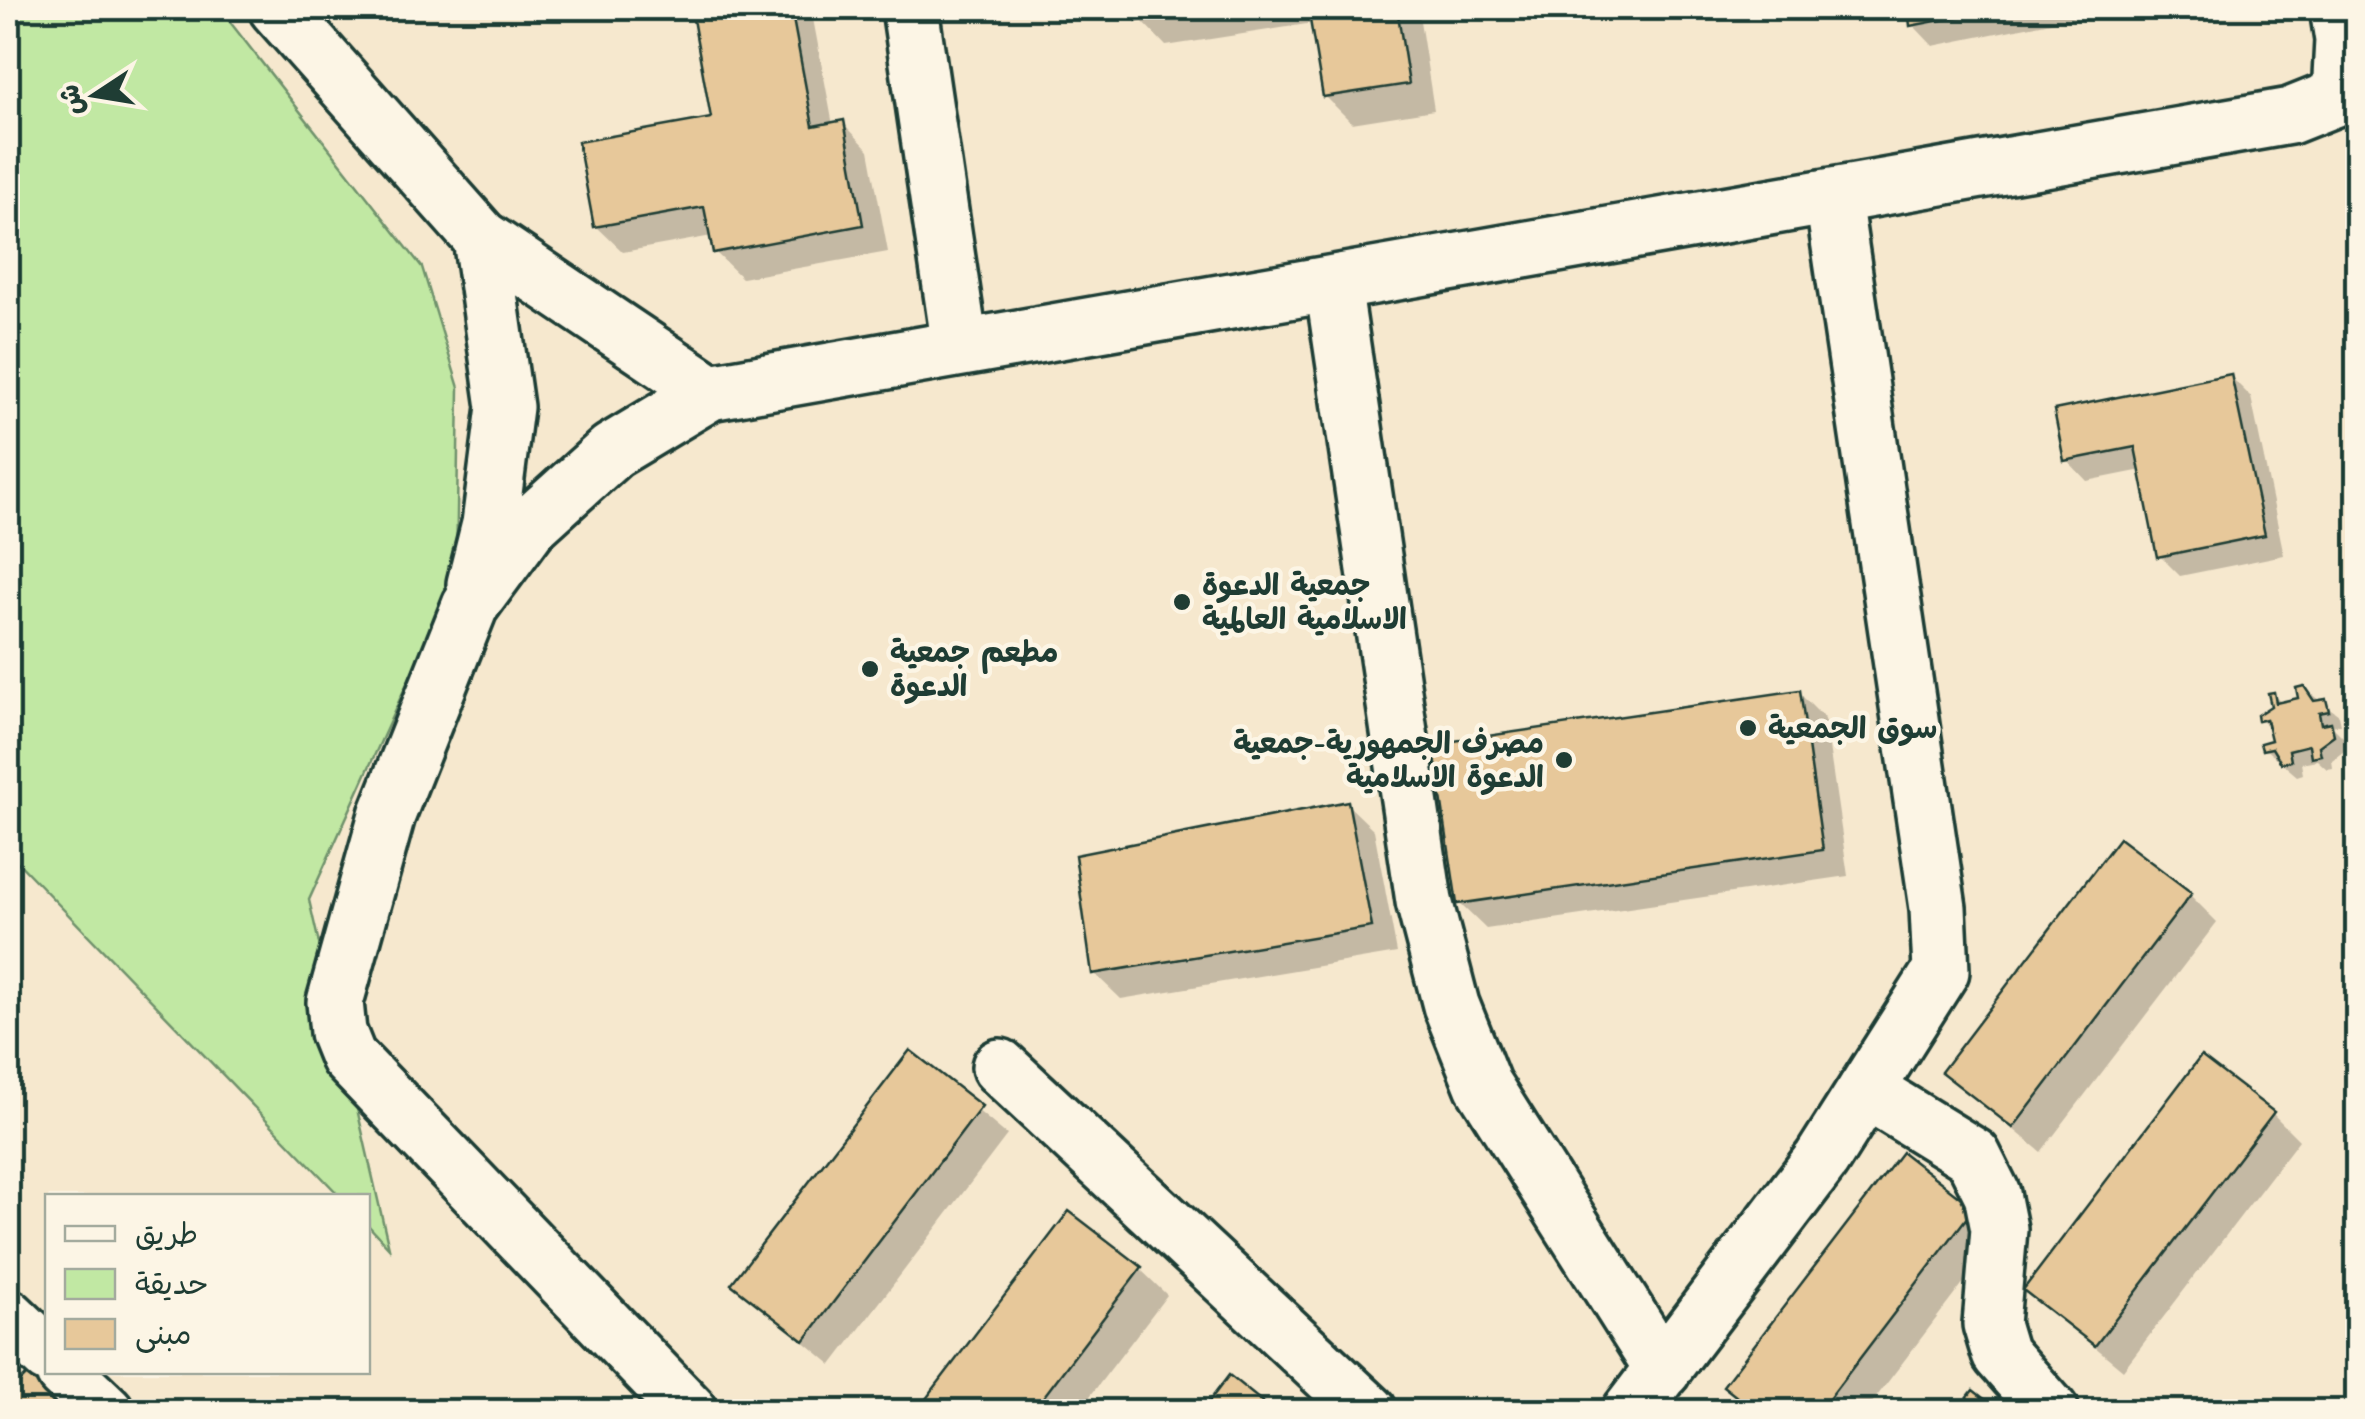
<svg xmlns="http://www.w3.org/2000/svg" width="2365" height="1419" viewBox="0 0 2365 1419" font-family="'Comic Neue','Playpen Sans Arabic',sans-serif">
	<rect width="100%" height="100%" fill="#fcf5e5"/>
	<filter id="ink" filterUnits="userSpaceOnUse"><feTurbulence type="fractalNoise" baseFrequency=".01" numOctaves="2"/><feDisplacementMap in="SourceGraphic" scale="20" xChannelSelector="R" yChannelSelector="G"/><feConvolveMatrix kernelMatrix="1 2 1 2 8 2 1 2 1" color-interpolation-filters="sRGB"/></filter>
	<g filter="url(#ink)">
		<path fill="#f6e8ce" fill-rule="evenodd" d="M8,8h2349v1403l-2349,1zM48,1196h320v176h-320z"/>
		<polygon fill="#c1e8a3" stroke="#70926c" stroke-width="2.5" points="8,8 219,8 422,267 459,388 456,575 309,900 389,1248 368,1225 368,1196 340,1196 8,852"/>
		<g fill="#0003">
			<polygon points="693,8 811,8 833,125 843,123 869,150 888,252 742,278 715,252 712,236 623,252 596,226 714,120"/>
			<polygon points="1138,8 1418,8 1434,110 1352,123 1325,96 1313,23 1166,46 1140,19"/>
			<polygon points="1910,8 2120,8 1933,46 1913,25"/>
			<polygon points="2230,376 2251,397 2284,555 2180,576 2159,555 2142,470 2087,481 2067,460"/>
			<polygon points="2303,688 2339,715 2341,724 2332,726 2344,738 2347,749 2332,760 2333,768 2327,769 2317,760 2301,763 2303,774 2297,776 2264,748 2274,742 2272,731 2260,720 2274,707 2273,695 2283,704 2301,700"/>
			<polygon points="1799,693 1825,719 1848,876 1486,929 1459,903"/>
			<polygon points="1347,804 1374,830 1397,953 1121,999 1094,973"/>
			<polygon points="2119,841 2190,895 2217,922 2041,1152 1944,1072"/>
			<polygon points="910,1054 1007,1135 832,1365 735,1284"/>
			<polygon points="2202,1060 2273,1114 2299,1140 2123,1370 2026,1290"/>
			<polygon points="1902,1156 1999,1236 1865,1412 1752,1412 1726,1386"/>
			<polygon points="1140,1269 1167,1295 1078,1412 919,1412"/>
			<polygon points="8,1357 18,1368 8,1379"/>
		</g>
		<g fill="#e7c89a" stroke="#1f3d34" stroke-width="2.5">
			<polygon points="691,8 791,8 813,126 844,120 863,225 713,253 704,207 594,227 578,142 711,118"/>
			<polygon points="1135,8 1222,8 1137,21"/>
			<polygon points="1308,8 1397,8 1409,84 1323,97"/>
			<polygon points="1908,8 2004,8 1910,26"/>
			<polygon points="2231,374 2265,535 2157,557 2135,447 2064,461 2054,410"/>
			<polygon points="2304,686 2314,701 2326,699 2329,711 2319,713 2321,724 2331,722 2334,735 2319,746 2321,755 2311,757 2309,745 2289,750 2291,761 2281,763 2272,748 2262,750 2260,743 2271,740 2266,719 2258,721 2257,715 2271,706 2268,693 2274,692 2276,703 2298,698 2296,688"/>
			<polygon points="1800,690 1823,850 1457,904 1433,744"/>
			<polygon points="1348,801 1372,927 1092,974 1075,855"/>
			<polygon points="2119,838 2192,893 2013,1128 1941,1072"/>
			<polygon points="910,1050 982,1106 804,1341 731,1284"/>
			<polygon points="2201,1056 2274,1112 2095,1346 2023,1290"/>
			<polygon points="1902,1152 1974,1208 1819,1412 1756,1412 1723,1386"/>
			<polygon points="1069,1211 1142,1267 1032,1412 916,1412"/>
			<polygon points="31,1371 71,1412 8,1412 8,1394"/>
			<polygon points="1229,1375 1275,1412 1201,1412"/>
			<polygon points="1973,1390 2001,1412 1956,1412"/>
		</g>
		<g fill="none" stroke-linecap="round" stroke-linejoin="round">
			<defs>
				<g id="minor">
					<polyline points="277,8 481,238 710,392"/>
					<polyline points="910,8 960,347"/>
					<polyline points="1333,285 1424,901 1451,1005 1483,1085 1663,1370"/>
					<polyline points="475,584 490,524 505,407 481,238"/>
					<polyline points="1000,1067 1369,1412"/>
					<polyline points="1866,1090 1973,1156 1992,1194 1999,1229 1991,1324 2000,1354 2051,1412"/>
					<polyline points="8,1317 48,1355"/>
					<polyline points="64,1372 106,1412"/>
					<polyline points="690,1412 348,1057 338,1032 335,1002 387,815 470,606 529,526 612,451 710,392 2290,116 2340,96 2343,40 2338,8"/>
					<polyline points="1630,1412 1822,1159 1941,971 1938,908 1833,199"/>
				</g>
			</defs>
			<use href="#minor" stroke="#1f3d34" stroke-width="62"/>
			<use href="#minor" stroke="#fcf5e5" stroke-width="55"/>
		</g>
	</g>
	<g fill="#1f3d34" stroke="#fcf5e5" stroke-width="4">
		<circle cx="1182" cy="602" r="10"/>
		<circle cx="870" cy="669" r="10"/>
		<circle cx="1748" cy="728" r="10"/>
		<circle cx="1564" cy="760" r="10"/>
	</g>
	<g text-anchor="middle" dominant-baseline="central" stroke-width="9" stroke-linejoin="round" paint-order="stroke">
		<g font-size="30" font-weight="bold" fill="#1f3d34" stroke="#fcf5e5" text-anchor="start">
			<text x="1202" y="585">جمعية الدعوة<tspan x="1202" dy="34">الاسلامية العالمية</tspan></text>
			<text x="890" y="652">مطعم جمعية<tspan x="890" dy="34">الدعوة</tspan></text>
			<text x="1768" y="728">سوق الجمعية</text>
			<text x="1544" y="743" text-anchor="end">مصرف الجمهورية-جمعية<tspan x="1544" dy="34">الدعوة الاسلامية</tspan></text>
		</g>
	</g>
	<rect width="2365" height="1419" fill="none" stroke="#fcf5e5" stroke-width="40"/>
	<rect x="20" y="20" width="2325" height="1379" fill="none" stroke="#1f3d34" stroke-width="4" filter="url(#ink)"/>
	<rect x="45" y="1194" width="325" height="180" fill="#fcf5e5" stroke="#a4ab9e" stroke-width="2.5"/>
	<rect x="65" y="1226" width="50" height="15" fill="#fcf5e5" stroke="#a4ab9e" stroke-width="2.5"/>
	<text x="135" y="1244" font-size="30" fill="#1f3d34">طريق</text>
	<rect x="65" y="1269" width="50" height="30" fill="#c1e8a3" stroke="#a4ab9e" stroke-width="2.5"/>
	<text x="135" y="1294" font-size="30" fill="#1f3d34">حديقة</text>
	<rect x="65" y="1319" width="50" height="30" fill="#e7c89a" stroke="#a4ab9e" stroke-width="2.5"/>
	<text x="135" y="1344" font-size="30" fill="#1f3d34">مبنى</text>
	<g transform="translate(95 95) rotate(258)" stroke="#fcf5e5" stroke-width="8" paint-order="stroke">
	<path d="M0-8L18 38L0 25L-18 38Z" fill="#1f3d34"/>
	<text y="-15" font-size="28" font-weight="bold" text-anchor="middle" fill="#1f3d34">ش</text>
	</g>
</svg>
